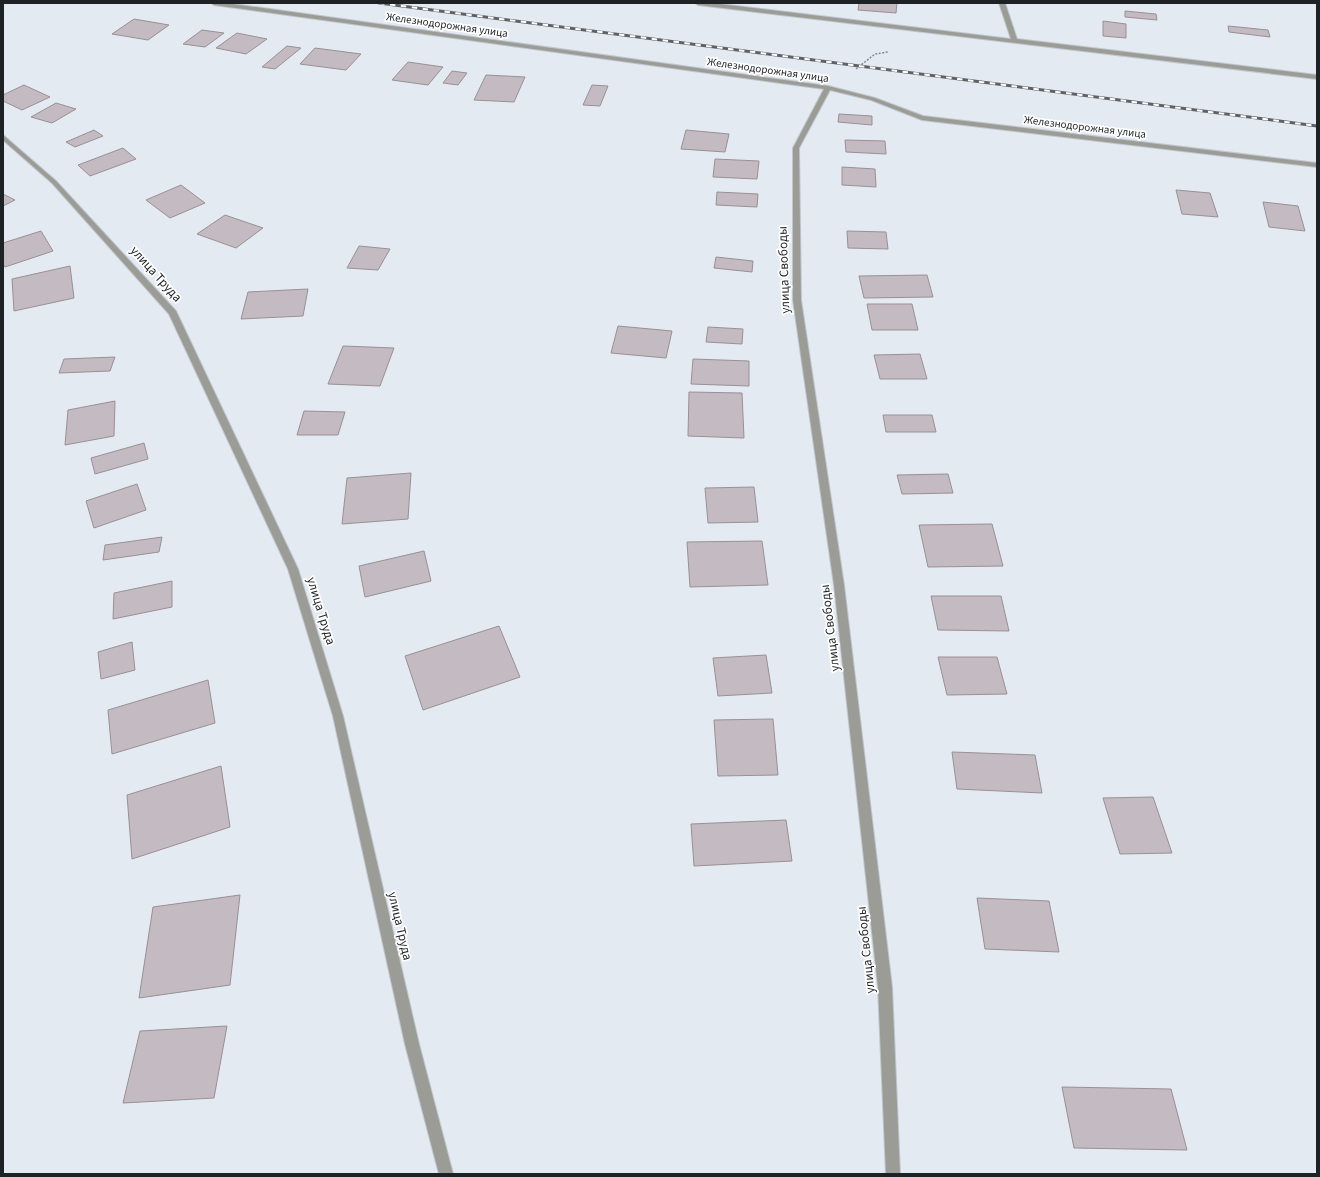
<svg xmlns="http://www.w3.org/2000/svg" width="1320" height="1177" viewBox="0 0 1320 1177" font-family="'Source Sans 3',sans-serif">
	<rect width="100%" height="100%" fill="#e3eaf2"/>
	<g fill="#c4bac1" stroke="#999096">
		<polygon points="859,3 897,3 896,13 858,10"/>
		<polygon points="1125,11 1156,14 1157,20 1125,17"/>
		<polygon points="134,19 169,25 148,40 112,34"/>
		<polygon points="1103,21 1126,24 1126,38 1103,36"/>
		<polygon points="1228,26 1268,30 1270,37 1229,32"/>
		<polygon points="202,30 224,33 205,47 183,44"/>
		<polygon points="237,33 267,39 246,54 216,48"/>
		<polygon points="287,46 301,48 275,69 262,67"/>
		<polygon points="315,48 361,54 346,70 300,64"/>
		<polygon points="408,62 443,67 428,85 392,80"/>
		<polygon points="452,71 467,73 458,85 443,83"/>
		<polygon points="486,75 525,77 514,102 474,100"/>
		<polygon points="24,85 50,97 22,110 3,101 3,95"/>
		<polygon points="592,85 608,86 600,106 583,105"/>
		<polygon points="56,103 76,109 52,123 31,117"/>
		<polygon points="839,114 872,116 872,125 838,122"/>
		<polygon points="94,130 103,136 75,147 66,142"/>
		<polygon points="686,130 729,134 725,152 681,149"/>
		<polygon points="845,140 885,141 886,154 846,152"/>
		<polygon points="123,148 136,159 90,176 78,165"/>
		<polygon points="715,159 759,161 757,179 713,177"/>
		<polygon points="842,167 875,169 876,187 842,185"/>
		<polygon points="181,185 205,203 170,218 146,200"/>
		<polygon points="1176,190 1210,193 1218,217 1182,214"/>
		<polygon points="717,192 758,194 757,207 716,205"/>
		<polygon points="3,194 15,200 3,206"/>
		<polygon points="1263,202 1298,206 1305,231 1269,227"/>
		<polygon points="225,215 263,228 236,248 197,234"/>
		<polygon points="41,231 53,251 5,267 3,264 3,243"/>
		<polygon points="847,231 886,232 888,249 848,248"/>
		<polygon points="359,246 390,249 378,270 347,268"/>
		<polygon points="716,257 753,261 752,272 714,268"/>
		<polygon points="70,266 74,298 14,311 12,279"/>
		<polygon points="927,275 933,297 864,298 859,276"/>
		<polygon points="308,289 303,316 241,319 248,292"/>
		<polygon points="867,304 912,304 918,330 872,330"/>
		<polygon points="618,326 672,331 666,358 611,353"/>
		<polygon points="708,327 743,329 742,344 706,342"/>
		<polygon points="343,346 394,348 380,386 328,384"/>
		<polygon points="920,354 927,379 880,379 874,355"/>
		<polygon points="115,357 110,371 59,373 64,359"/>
		<polygon points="693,359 749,361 749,386 691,384"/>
		<polygon points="689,392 742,393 744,438 688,436"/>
		<polygon points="115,401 114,436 65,445 68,410"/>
		<polygon points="304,411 345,412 338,435 297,435"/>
		<polygon points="883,415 932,415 936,432 886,432"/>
		<polygon points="144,443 148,459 95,474 91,458"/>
		<polygon points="411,473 408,519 342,524 347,478"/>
		<polygon points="948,474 953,493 902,494 897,475"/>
		<polygon points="137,484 146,510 94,528 86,501"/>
		<polygon points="754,487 758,522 708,523 705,488"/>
		<polygon points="992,524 1003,566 928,567 919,525"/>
		<polygon points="162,537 159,552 103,560 105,545"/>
		<polygon points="762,541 768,585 690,587 687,542"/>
		<polygon points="424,551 431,581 365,597 359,566"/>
		<polygon points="172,581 172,607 113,619 114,593"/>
		<polygon points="931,596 1001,596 1009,631 938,630"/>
		<polygon points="499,626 520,677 423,710 405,656"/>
		<polygon points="132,642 135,670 101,679 98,652"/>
		<polygon points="766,655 772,693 718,696 713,658"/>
		<polygon points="938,657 997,657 1007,694 947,695"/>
		<polygon points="208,680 215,723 112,754 108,710"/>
		<polygon points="773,719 778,775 718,776 714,720"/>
		<polygon points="952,752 1035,755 1042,793 957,789"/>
		<polygon points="221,766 230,827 132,859 127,795"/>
		<polygon points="1153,797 1172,853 1120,854 1103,798"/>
		<polygon points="786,820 792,861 694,866 691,824"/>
		<polygon points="240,895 230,985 139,998 153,907"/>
		<polygon points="977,898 1049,901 1059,952 985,949"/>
		<polygon points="227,1026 214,1098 123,1103 140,1031"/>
		<polygon points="1062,1087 1171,1089 1187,1150 1074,1148"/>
	</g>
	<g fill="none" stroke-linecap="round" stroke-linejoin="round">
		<defs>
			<g id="street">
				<polygon points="211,3 226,3 828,86 875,98 923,116 1317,163 1317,167 922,120 871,100 830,90 799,148 801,300 844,585 892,987 900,1174 886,1174 878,987 834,585 793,300 793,148 824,89 214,5"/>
				<polygon points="695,3 712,3 1011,39 999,3 1005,3 1017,39 1317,75 1317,79 698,5"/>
				<polygon points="3,135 56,181 176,311 298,569 343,716 419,1044 453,1174 439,1174 405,1044 333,716 288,569 169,314 52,183 3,140"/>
			</g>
		</defs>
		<use href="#street" stroke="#c0c6cd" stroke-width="2"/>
		<polyline stroke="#84898f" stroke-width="1.5" stroke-dasharray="2 1.5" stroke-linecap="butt" points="856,69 875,54 888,52"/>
		<use href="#street" fill="#9c9c97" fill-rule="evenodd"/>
		<defs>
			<polyline id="rail" points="379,3 1317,126"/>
		</defs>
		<use href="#rail" stroke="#5e6267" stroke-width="3"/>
		<use href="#rail" stroke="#fff" stroke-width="2" stroke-dasharray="5.5" stroke-linecap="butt"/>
	</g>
	<g text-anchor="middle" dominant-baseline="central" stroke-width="3.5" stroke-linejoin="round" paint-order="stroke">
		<g font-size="11" fill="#1f2225" stroke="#fff">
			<text transform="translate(447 25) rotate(8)">Железнодорожная улица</text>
			<text transform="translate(768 70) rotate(8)">Железнодорожная улица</text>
			<text transform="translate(1085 127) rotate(7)">Железнодорожная улица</text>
		</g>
		<g font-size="13" fill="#1f2225" stroke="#fff">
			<text transform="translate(784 270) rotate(-92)">улица Свободы</text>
			<text transform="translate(156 274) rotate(48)">улица Труда</text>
			<text transform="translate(321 611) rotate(73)">улица Труда</text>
			<text transform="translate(830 628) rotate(-97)">улица Свободы</text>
			<text transform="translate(400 926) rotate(77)">улица Труда</text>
			<text transform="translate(866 950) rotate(-96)">улица Свободы</text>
		</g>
	</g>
	<rect width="1320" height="1177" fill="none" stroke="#1f2225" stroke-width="8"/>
</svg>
